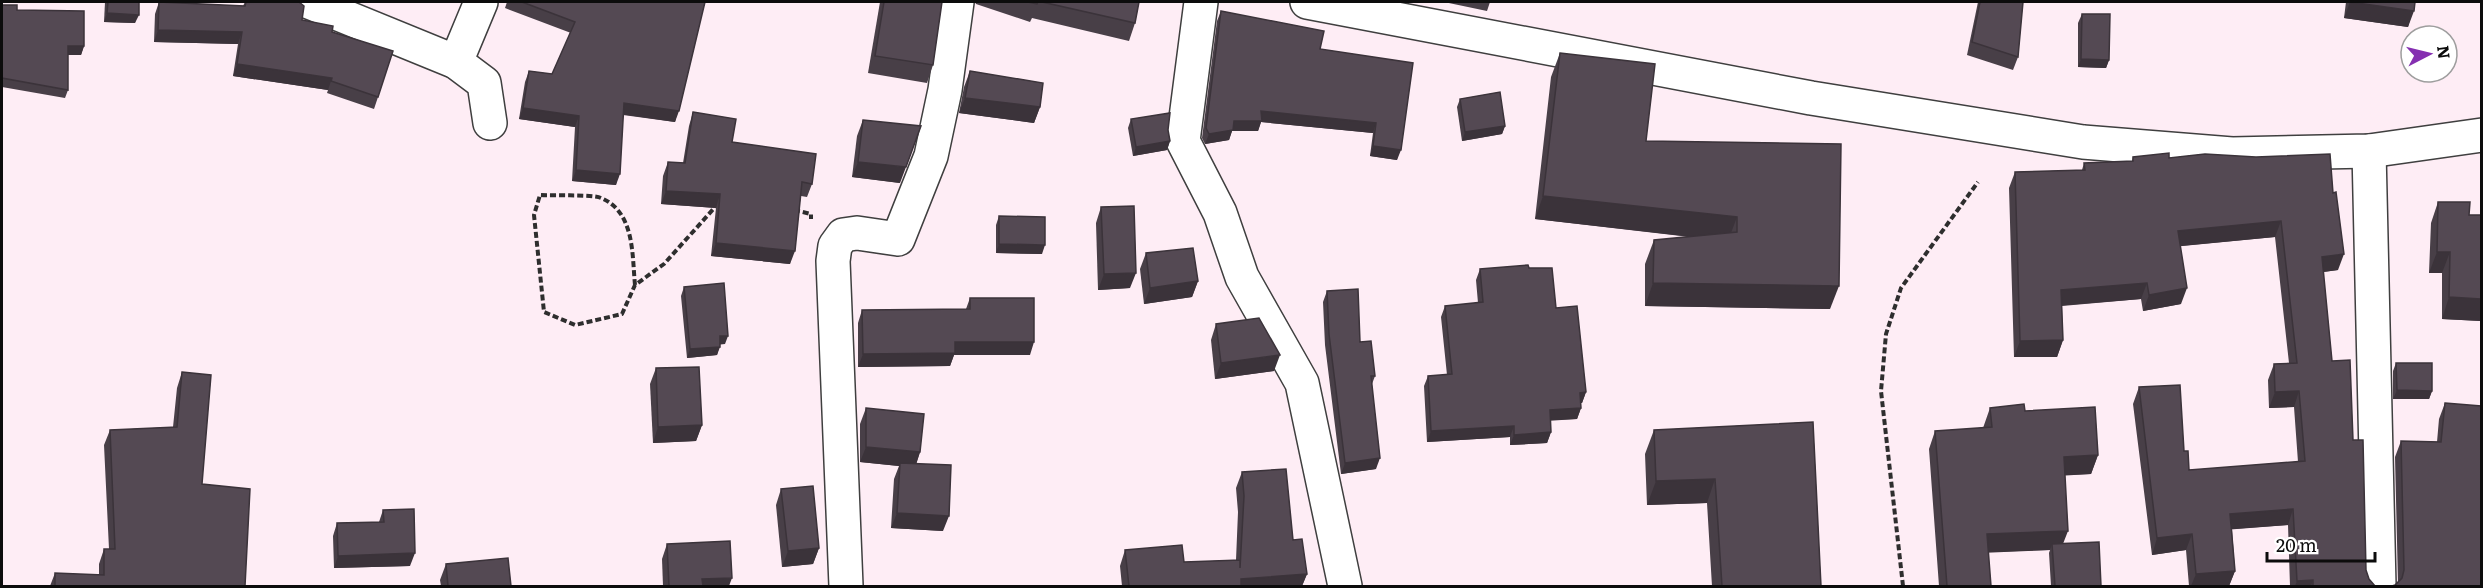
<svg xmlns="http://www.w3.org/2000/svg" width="2483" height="588" viewBox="0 0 2483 588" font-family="Literata,serif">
	<rect width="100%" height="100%" fill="#feedf5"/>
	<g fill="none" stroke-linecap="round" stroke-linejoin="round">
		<defs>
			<g id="minor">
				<polyline points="309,2 456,62 484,83 490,123"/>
				<polyline points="1201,2 1183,141 1220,213 1242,277 1302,383 1345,586"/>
				<polyline points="1307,2 1811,98 2083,142 2232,154 2369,151 2482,135"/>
				<polyline points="456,62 481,2"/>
				<polyline points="2369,151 2379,586"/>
				<polyline points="846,586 833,261 835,246 843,235 857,233 898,239 931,156 945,90 957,2"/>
			</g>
		</defs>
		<use href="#minor" stroke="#3f3f3f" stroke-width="36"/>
		<g stroke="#2e2e2e" stroke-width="4" stroke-dasharray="6 3" stroke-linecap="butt">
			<polyline points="794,210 811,214 811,219"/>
			<path d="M635,285c-3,-30 0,-73 -34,-87 -9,-4 -49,-2 -61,-3l-6,20 10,97 31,13 47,-11 13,-29 29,-21 53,-59"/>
			<polyline points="1903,586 1881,391 1886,334 1901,288 1978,182"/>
		</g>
		<use href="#minor" stroke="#fff" stroke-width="33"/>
	</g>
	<g fill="#483f47">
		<polygon points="2,2 2,5 17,10 84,46 81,55 68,55 68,90 65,98 2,87"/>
		<polygon points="105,2 139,2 135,23 104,22"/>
		<polygon points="159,2 243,6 245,2 295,2 302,20 332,32 378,97 374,109 327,93 328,90 233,76 238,44 154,42 155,14"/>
		<polygon points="507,2 705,2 675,122 623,115 616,185 572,181 575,127 519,119 525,82 529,71 552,74 571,33 505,8"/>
		<polygon points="880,2 942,2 933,65 927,83 868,73"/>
		<polygon points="975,2 1139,2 1135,23 1129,41 1032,18 1030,22 976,4"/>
		<polygon points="1444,2 1490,2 1487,11"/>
		<polygon points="1978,2 2023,2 2018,57 2013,70 1967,55"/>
		<polygon points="2346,2 2415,2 2408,27 2344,18"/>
		<polygon points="1221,11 1320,49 1413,63 1397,160 1370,156 1373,133 1261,122 1258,131 1232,131 1229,140 1205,144 1202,138 1217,21"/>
		<polygon points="2082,14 2109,60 2106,68 2078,67 2078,23"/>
		<polygon points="1560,53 1646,141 1841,144 1830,309 1645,306 1645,264 1654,240 1690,237 1535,219 1551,77"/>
		<polygon points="970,71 1040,107 1034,123 959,113 964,87"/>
		<polygon points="1460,99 1505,126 1502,134 1462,141 1457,107"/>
		<polygon points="693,112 732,142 812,184 807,197 801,196 790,264 711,256 716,208 661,204 663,176 668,162 683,163 689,126"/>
		<polygon points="1131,119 1168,130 1170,141 1167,150 1133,156 1128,128"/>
		<polygon points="863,120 900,183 852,177 857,136"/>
		<polygon points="2205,154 2338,270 2323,272 2332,361 2353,440 2366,570 2369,579 2375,586 2378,586 2290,586 2288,525 2232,529 2235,571 2229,586 2189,586 2186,550 2152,555 2133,404 2139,387 2184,451 2189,470 2298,462 2294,407 2269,408 2268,380 2274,364 2289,363 2275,237 2180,246 2181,304 2143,311 2141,299 2062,306 2063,340 2057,357 2014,357 2009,188 2015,172 2082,170 2084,163 2132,161 2133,157 2169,158"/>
		<polygon points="2438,202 2469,215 2481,215 2481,321 2442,319 2442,273 2429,273 2431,223"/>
		<polygon points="1101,207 1130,288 1098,290 1096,223"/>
		<polygon points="999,216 1042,254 996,253 996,225"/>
		<polygon points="1146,253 1198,281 1192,297 1144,304 1140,269"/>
		<polygon points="1529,268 1556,308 1586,392 1582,403 1580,403 1581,408 1577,419 1550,420 1551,432 1547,443 1510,445 1510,437 1427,442 1424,386 1428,376 1447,375 1441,317 1445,306 1478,303 1476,280 1480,269"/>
		<polygon points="684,287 725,344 720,344 717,355 687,358 681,296"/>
		<polygon points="1327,291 1360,342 1375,376 1372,384 1376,469 1341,474 1325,345 1323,302"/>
		<polygon points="970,298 1030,355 954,355 950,366 858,367 858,323 862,310 966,309"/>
		<polygon points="1216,324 1274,371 1215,379 1211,340"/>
		<polygon points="2396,363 2432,391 2429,399 2393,399 2393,371"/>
		<polygon points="656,368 702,425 696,441 653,443 650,384"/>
		<polygon points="182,372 202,484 245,586 50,586 55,573 99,575 99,564 104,549 109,549 104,445 110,430 173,427 177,388"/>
		<polygon points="2445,403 2481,586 2395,585 2398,583 2395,457 2401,441 2437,442 2439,419"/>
		<polygon points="866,408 920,452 916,464 943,531 891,528 894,479 899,466 860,462 860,424"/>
		<polygon points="1990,408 2025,411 2098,455 2091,474 2065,475 2063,543 2101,586 2051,586 2049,553 2050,550 1988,552 1991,586 1939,586 1929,449 1935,431 1983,428"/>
		<polygon points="1813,422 1821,586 1712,586 1707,503 1647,505 1645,454 1654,430"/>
		<polygon points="1242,472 1293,540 1307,574 1302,586 1122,586 1120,566 1125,550 1184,562 1236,560 1238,512 1236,488"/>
		<polygon points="781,489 819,548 813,564 782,567 776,505"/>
		<polygon points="383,510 410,566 334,568 333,536 337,523 379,522"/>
		<polygon points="667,544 729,586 663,586 662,559"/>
		<polygon points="446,564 511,586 441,586 440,580"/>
	</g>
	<g fill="#3b333a">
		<polygon points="2350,2 2414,11 2408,27 2344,18"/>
		<polygon points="107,13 139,15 135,23 104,22"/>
		<polygon points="158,30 242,32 238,44 154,42"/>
		<polygon points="68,46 84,46 81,55 65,55"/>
		<polygon points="2081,59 2109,60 2106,68 2078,67"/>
		<polygon points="237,64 332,78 328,90 233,76"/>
		<polygon points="965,98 1040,107 1034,123 959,113"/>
		<polygon points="624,103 679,111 675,122 620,114"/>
		<polygon points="523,108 579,116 575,127 519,119"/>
		<polygon points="1261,111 1376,123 1373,133 1261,122 1258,131 1232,131 1229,140 1205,144 1209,134 1234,121"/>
		<polygon points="1505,126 1502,134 1462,141 1465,132"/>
		<polygon points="1170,141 1167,150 1133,156 1136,147"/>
		<polygon points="1373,146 1401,150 1397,160 1370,156"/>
		<polygon points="858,162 906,167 900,183 852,177"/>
		<polygon points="576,170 620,174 616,185 572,181"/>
		<polygon points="666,191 720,194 716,208 661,204"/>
		<polygon points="1543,196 1737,217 1728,241 1535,219"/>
		<polygon points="2281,221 2275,237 2172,247 2178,231"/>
		<polygon points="716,243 795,251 790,264 711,256"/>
		<polygon points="999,244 1045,245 1042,254 996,253"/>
		<polygon points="2437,252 2450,252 2442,273 2429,273"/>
		<polygon points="2344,254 2338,270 2316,273 2322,257"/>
		<polygon points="1136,273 1130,288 1098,290 1104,274"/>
		<polygon points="1198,281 1192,297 1144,304 1150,288"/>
		<polygon points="1653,283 1839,286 1830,309 1645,306"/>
		<polygon points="2147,283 2141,299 2055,306 2061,290"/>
		<polygon points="2187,288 2181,304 2143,311 2149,295"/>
		<polygon points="2449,297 2481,299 2481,321 2442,319"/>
		<polygon points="720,336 728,336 725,344 716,345"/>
		<polygon points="2063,340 2057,357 2014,357 2020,341"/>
		<polygon points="955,342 1034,342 1030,355 954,355 950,366 858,367 863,354"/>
		<polygon points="720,347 717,355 687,358 690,349"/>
		<polygon points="1280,355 1274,371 1215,379 1221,363"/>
		<polygon points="2397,390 2432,391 2429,399 2393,399"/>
		<polygon points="2299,391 2294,407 2269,408 2275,392"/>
		<polygon points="1586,392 1582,403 1576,403 1580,393"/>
		<polygon points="1581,408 1577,419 1546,421 1550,410"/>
		<polygon points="702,425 696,441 653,443 658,427"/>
		<polygon points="1514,426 1510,437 1427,442 1431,431"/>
		<polygon points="1551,432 1547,443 1510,445 1514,435"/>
		<polygon points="866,447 920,452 915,468 900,463 899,466 860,462"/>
		<polygon points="2098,455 2091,474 2057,476 2064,457"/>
		<polygon points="1380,458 1376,469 1341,474 1345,463"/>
		<polygon points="1715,479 1707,503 1647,505 1656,481"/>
		<polygon points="2293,509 2288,525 2224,530 2230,514"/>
		<polygon points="897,513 949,516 943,531 891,528"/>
		<polygon points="2068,531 2061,549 2052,544 2050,550 1980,553 1987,534"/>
		<polygon points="2192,534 2186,550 2152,555 2157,538"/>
		<polygon points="819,548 813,564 782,567 788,551"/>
		<polygon points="415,553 410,566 334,568 338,556"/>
		<polygon points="2235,571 2229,586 2191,586 2196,574"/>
		<polygon points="1307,574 1302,586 1238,586 1241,579"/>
		<polygon points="732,578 729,586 700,586 702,579"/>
		<polygon points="2313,580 2311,586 2295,586 2297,581"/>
	</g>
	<g fill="#544953" stroke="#3b333a" stroke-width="1.5">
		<polygon points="2,2 2,5 17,5 17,10 84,11 84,46 68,46 68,90 2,78"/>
		<polygon points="108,2 139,2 139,15 107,13"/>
		<polygon points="159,2 245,6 246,2 299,2 304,6 302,20 333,26 332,32 393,51 378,97 331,81 332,78 237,64 242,32 158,30"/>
		<polygon points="522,2 705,2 679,111 624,103 620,174 576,170 579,116 523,108 529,71 552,74 575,22"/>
		<polygon points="884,2 942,2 933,65 875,56"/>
		<polygon points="1028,2 1038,2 1037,4"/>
		<polygon points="1042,2 1139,2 1135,23"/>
		<polygon points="1980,2 2023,2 2018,57 1972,42"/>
		<polygon points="2350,2 2415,2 2414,11"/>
		<polygon points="1221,11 1324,31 1320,49 1413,63 1401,150 1373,146 1376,123 1261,111 1262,121 1234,121 1233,130 1209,134 1206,128"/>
		<polygon points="2082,14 2110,14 2109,60 2081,59"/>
		<polygon points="1560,53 1655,64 1646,141 1841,144 1839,286 1653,283 1654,240 1737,232 1737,217 1543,196"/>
		<polygon points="970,71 1043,83 1040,107 965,98"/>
		<polygon points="1500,92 1505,126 1465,132 1460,99"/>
		<polygon points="693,112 736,119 732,142 816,154 812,184 802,182 795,251 716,243 720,194 666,191 668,162 685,163"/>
		<polygon points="1170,113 1168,130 1170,141 1136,147 1131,119"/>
		<polygon points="863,120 921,126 906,167 858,162"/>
		<polygon points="2169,153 2169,158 2205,154 2256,157 2330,154 2333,193 2336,192 2344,254 2322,257 2332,361 2350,360 2353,440 2363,440 2366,570 2369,579 2375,586 2378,586 2313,586 2313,580 2297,581 2293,509 2230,514 2235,571 2196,574 2192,534 2157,538 2139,387 2180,385 2184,451 2188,451 2189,470 2305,461 2299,391 2275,392 2274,364 2297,363 2281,221 2178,231 2187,288 2149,295 2147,283 2061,290 2063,340 2020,341 2015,172 2085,170 2084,163 2133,161 2133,157"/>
		<polygon points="2438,202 2470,202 2469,215 2481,215 2481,299 2449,297 2450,252 2437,252"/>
		<polygon points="1134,206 1136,273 1104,274 1101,207"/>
		<polygon points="999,216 1045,217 1045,245 999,244"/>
		<polygon points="1193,248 1198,281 1150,288 1146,253"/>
		<polygon points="1528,265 1529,268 1552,268 1556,308 1577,306 1586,392 1580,393 1581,408 1550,410 1551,432 1514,435 1514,426 1431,431 1428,376 1452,374 1445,306 1483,302 1480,269"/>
		<polygon points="724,283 728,336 720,336 720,347 690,349 684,287"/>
		<polygon points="1358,289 1360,342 1371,341 1375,376 1371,376 1380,458 1345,463 1329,334 1327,291"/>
		<polygon points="970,298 1034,298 1034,342 955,342 955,353 863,354 862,310 970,309"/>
		<polygon points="1259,318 1280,355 1221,363 1216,324"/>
		<polygon points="2396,363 2432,363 2432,391 2397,390"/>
		<polygon points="699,367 702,425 658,427 656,368"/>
		<polygon points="182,372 211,375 202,484 250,489 245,586 55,586 55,573 104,575 104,549 115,549 110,430 177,427"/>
		<polygon points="2445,403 2481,406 2481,586 2392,586 2395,585 2402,578 2404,570 2401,441 2441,442"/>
		<polygon points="2024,404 2025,411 2095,407 2098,455 2064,457 2068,531 1987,534 1991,586 1947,586 1935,431 1992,427 1990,408"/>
		<polygon points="866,408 924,414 920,452 866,447"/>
		<polygon points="1813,422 1821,586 1722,586 1715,479 1656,481 1654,430"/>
		<polygon points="900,463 951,465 949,516 897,513"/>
		<polygon points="1286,469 1293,540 1302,539 1307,574 1241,579 1241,586 1129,586 1125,550 1182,545 1184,562 1240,560 1240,568 1244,496 1242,472"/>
		<polygon points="813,486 819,548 788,551 781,489"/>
		<polygon points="414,509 415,553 338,556 337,523 384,522 383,510"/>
		<polygon points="730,541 732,578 702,579 703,586 660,586 669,586 667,544"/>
		<polygon points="2099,542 2101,586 2055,586 2052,544"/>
		<polygon points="508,558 511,586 448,586 446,564"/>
	</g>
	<rect width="2483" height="588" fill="none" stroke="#0c0c0c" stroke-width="6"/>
	<g transform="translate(2429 54) rotate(83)"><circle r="28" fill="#ffffff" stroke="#9e9e9e" stroke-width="1.5"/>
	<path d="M0-4.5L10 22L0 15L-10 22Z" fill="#852fb1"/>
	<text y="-9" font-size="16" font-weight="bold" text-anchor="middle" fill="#0c0c0c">N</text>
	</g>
	<path d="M2267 552v9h108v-9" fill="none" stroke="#0c0c0c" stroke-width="3"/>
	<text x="2276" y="552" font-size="18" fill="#0c0c0c" stroke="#ffffff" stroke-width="4.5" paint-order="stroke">20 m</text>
</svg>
